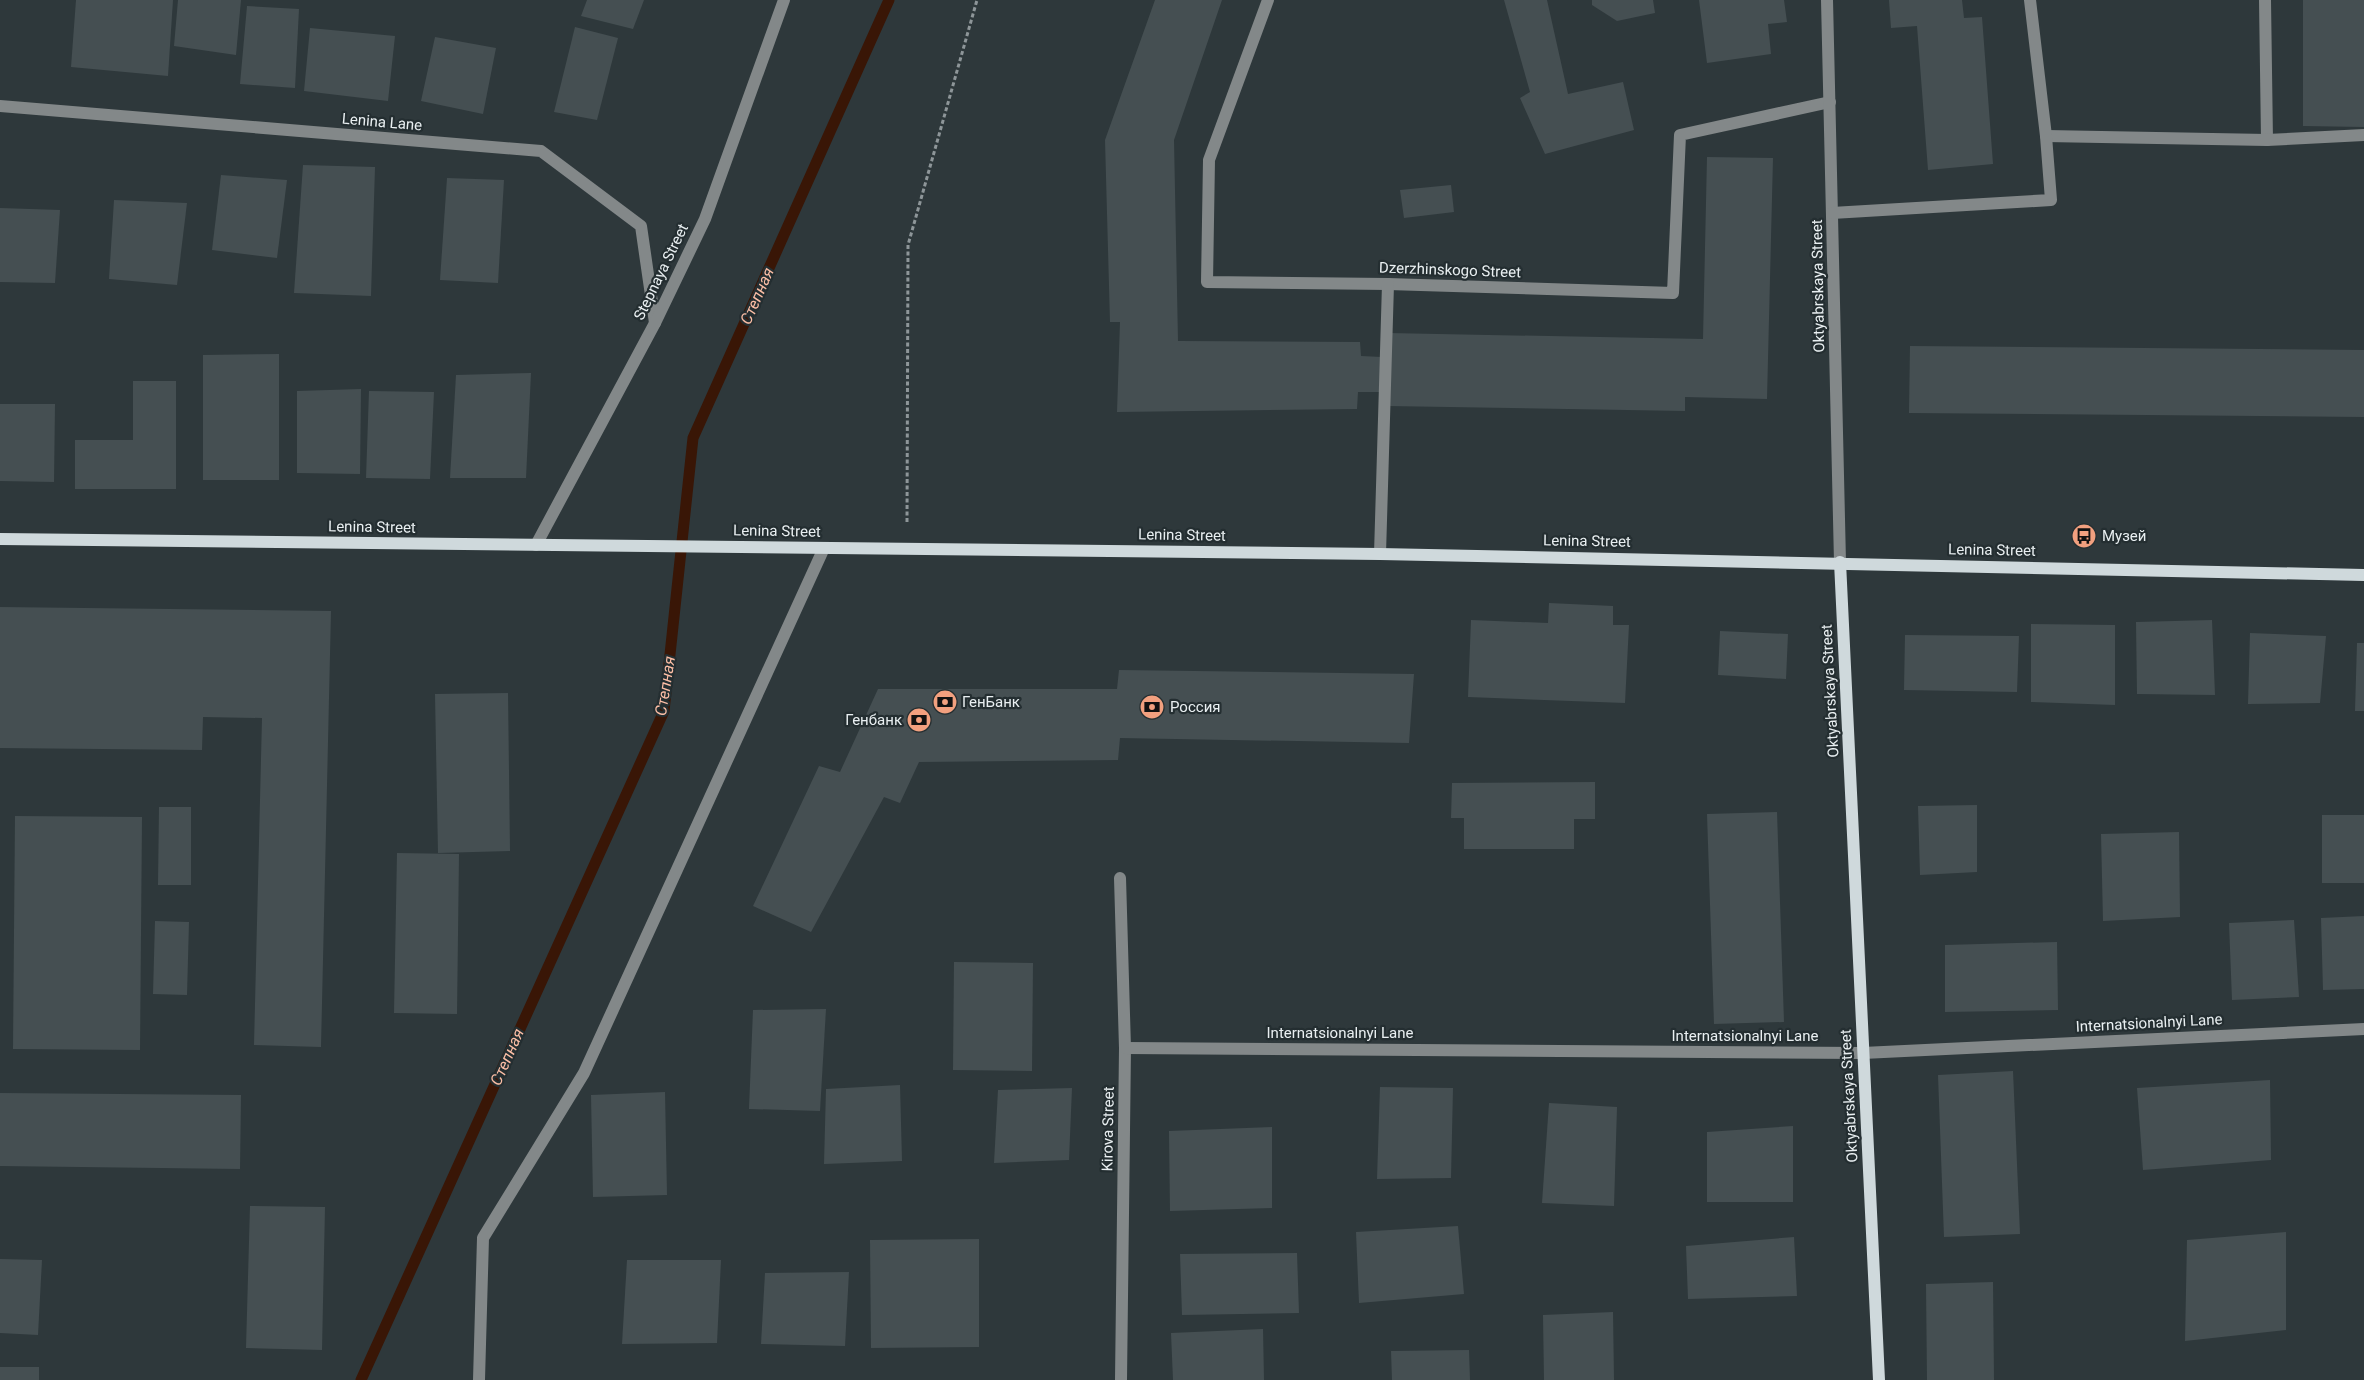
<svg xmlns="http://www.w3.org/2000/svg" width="2364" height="1380" viewBox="0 0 2364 1380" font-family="Roboto,sans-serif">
	<rect width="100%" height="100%" fill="#2e383b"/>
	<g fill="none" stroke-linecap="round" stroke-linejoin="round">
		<polyline stroke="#391606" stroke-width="11" points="361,1380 664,711 693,438 889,0"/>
	</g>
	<g fill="#454f52">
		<polygon points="76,0 173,0 168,76 71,67"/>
		<polygon points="178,0 241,0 236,55 174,46"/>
		<polygon points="587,0 644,0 633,29 581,16"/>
		<polygon points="1155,0 1222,0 1174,140 1178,341 1360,342 1361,356 1382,357 1380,392 1358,392 1357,409 1117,412 1120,322 1110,322 1105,140"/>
		<polygon points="1504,0 1547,0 1568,94 1623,82 1634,130 1545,154 1520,98 1530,92"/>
		<polygon points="1592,0 1653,0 1655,13 1617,21 1592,5"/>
		<polygon points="1699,0 1784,0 1787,22 1768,24 1771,54 1707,63"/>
		<polygon points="1889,0 1962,0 1964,18 1982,17 1993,164 1928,170 1917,26 1891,28"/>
		<polygon points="2303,0 2364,0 2364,127 2303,126"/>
		<polygon points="247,6 299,9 295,88 240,84"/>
		<polygon points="575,27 618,38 597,120 554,112"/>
		<polygon points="310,28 395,36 388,101 304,91"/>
		<polygon points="435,37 496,48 483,114 421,101"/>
		<polygon points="1707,157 1773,158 1767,399 1685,397 1685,411 1387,406 1388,333 1703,339"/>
		<polygon points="303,165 375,167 371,296 294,293"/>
		<polygon points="221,175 287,180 277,258 212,250"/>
		<polygon points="447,178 504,180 498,283 440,280"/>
		<polygon points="1451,185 1454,212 1404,218 1400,190"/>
		<polygon points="114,200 187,203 177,285 109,279"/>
		<polygon points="0,208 60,210 55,283 0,282"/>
		<polygon points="1910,346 2364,350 2364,417 1909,413"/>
		<polygon points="279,354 279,480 203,480 203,355"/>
		<polygon points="531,373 526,478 450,478 456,375"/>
		<polygon points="133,381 176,381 176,489 75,489 75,440 133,440"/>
		<polygon points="361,389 360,474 297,473 297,391"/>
		<polygon points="369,391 434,392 430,479 366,478"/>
		<polygon points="0,404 55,404 54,482 0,481"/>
		<polygon points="1549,603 1613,606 1613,625 1629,625 1625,703 1468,697 1471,620 1548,623"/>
		<polygon points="0,607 331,611 321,1047 254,1045 262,718 203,717 202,750 0,748"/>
		<polygon points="2212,620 2215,695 2137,694 2136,622"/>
		<polygon points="2031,624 2115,625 2115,705 2031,702"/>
		<polygon points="1720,631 1788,634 1786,679 1718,675"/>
		<polygon points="2250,633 2326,636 2320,703 2248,704"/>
		<polygon points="1905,635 2019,636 2017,692 1904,690"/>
		<polygon points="2357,643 2364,643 2364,711 2355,711"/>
		<polygon points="1119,670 1414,674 1409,743 1120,738 1118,760 919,762 900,803 884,797 811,932 753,906 819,766 840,772 878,689 1117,689"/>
		<polygon points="508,693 510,851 438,853 435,694"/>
		<polygon points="1595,782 1595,819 1574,819 1574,849 1464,849 1464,818 1451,818 1452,783"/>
		<polygon points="1977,805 1977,872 1920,875 1918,806"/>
		<polygon points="159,807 191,807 191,885 158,885"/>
		<polygon points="1777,812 1784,1022 1714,1024 1707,814"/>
		<rect x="2322" y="815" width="42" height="68"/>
		<polygon points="15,816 142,817 140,1050 13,1049"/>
		<polygon points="2179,832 2180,917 2103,921 2101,834"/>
		<polygon points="397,853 459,854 457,1014 394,1013"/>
		<polygon points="2364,916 2364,989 2323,990 2321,918"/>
		<polygon points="2294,920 2299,997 2232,1000 2229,923"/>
		<polygon points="155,921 189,922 187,995 153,994"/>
		<polygon points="2057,942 2058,1010 1945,1012 1945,945"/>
		<polygon points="954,962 1033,963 1032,1071 953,1070"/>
		<polygon points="826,1009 820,1111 749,1109 753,1010"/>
		<polygon points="2013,1071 2020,1234 1944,1237 1938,1075"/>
		<polygon points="2270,1080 2271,1160 2143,1170 2137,1088"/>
		<polygon points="900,1085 902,1161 824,1164 826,1089"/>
		<polygon points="1380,1087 1453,1088 1451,1178 1377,1179"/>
		<polygon points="1072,1088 1069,1160 994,1163 998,1090"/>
		<polygon points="665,1092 667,1195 593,1197 591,1095"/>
		<polygon points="0,1093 241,1095 240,1169 0,1166"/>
		<polygon points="1549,1103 1617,1107 1614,1206 1542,1203"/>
		<polygon points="1793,1126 1793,1202 1707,1202 1707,1132"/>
		<polygon points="1272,1127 1272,1208 1170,1211 1169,1131"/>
		<polygon points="250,1206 325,1207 322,1350 246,1348"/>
		<polygon points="1458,1226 1464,1294 1359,1303 1356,1232"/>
		<polygon points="2286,1232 2286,1330 2185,1341 2187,1240"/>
		<polygon points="1794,1237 1797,1296 1688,1299 1686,1246"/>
		<polygon points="979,1239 979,1347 871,1348 870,1240"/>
		<polygon points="1297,1253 1299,1313 1182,1315 1180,1254"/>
		<polygon points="0,1259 42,1260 38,1335 0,1333"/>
		<polygon points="627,1260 721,1260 717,1343 622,1344"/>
		<polygon points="849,1272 845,1346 761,1344 765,1273"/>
		<polygon points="1993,1282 1994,1380 1927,1380 1926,1284"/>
		<polygon points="1613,1312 1614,1380 1544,1380 1543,1315"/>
		<polygon points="1263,1329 1264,1380 1173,1380 1171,1333"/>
		<polygon points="1469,1350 1470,1380 1392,1380 1391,1351"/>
		<rect x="0" y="1367" width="39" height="13"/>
	</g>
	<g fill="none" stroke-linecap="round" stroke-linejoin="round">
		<polyline stroke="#8e9699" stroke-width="3" stroke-dasharray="4 2.5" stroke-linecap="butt" points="907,522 908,245 977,0"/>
		<g stroke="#838889" stroke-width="12">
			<polyline points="1268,0 1209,160 1207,282 1388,284 1673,293 1680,135 1830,102"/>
			<polyline points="1827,0 1840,562"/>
			<polyline points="2265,0 2267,140"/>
			<polyline points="0,106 541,151 641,226 655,323"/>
			<polyline points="2046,136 2267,140 2364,135"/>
			<polyline points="1832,213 2051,200 2046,136 2030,0"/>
			<polyline points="536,545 655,323 705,219 784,0"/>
			<polyline points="1380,554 1388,284"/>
			<polyline points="1120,878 1125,1048 1121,1380"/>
			<polyline points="1125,1048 1863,1053 2364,1029"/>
			<polyline points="479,1380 483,1238 584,1073 824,548"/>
		</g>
		<g stroke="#cfd9dc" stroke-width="12">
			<polyline points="0,539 1380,554 2364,575"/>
			<polyline points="1840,562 1879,1380"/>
		</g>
	</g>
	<defs>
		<symbol id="bus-disc" viewBox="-11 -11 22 22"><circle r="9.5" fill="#f2a07f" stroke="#242e31"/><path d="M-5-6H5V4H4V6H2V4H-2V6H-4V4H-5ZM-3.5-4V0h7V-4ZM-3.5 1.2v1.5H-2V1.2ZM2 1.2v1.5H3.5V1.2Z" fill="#111"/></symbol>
		<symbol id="bank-disc" viewBox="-11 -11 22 22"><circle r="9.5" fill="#f2a07f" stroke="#242e31"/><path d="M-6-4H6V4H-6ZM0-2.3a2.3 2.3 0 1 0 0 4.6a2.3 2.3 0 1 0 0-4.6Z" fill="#111"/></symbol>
	</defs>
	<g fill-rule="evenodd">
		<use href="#bus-disc" x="2070" y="522" width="28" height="28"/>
		<use href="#bank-disc" x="931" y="688" width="28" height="28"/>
		<use href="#bank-disc" x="1138" y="693" width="28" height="28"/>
		<use href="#bank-disc" x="905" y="706" width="28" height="28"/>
	</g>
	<g text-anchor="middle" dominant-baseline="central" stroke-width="4.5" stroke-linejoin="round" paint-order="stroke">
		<g font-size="15" fill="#e9eff1" stroke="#242e31">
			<text transform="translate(382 122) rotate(5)">Lenina Lane</text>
			<text transform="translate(1450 270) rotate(2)">Dzerzhinskogo Street</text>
			<text transform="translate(661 272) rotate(-64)">Stepnaya Street</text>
			<text transform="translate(1818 286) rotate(-91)">Oktyabrskaya Street</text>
			<text transform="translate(372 527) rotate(1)">Lenina Street</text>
			<text transform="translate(777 531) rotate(1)">Lenina Street</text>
			<text transform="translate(1182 535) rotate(1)">Lenina Street</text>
			<text transform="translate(1587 541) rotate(1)">Lenina Street</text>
			<text transform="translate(1992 550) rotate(1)">Lenina Street</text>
			<text transform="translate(1830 691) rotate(-93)">Oktyabrskaya Street</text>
			<text transform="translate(2149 1023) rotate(-3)">Internatsionalnyi Lane</text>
			<text x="1340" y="1033">Internatsionalnyi Lane</text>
			<text x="1745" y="1036">Internatsionalnyi Lane</text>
			<text transform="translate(1849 1096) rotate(-93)">Oktyabrskaya Street</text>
			<text transform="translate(1108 1129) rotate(-89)">Kirova Street</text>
		</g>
		<g font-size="15" fill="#e9eff1" stroke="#242e31" text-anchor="start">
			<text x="2102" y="536">Музей</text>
			<text x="962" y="702">ГенБанк</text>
			<text x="1170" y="707">Россия</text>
			<text x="902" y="720" text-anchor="end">Генбанк</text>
		</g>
		<g font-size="16" font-style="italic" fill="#fcbea5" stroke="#242e31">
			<text transform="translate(757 296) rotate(-66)">Степная</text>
			<text transform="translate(665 686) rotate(-81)">Степная</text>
			<text transform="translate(507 1057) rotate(-66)">Степная</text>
		</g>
	</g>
</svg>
